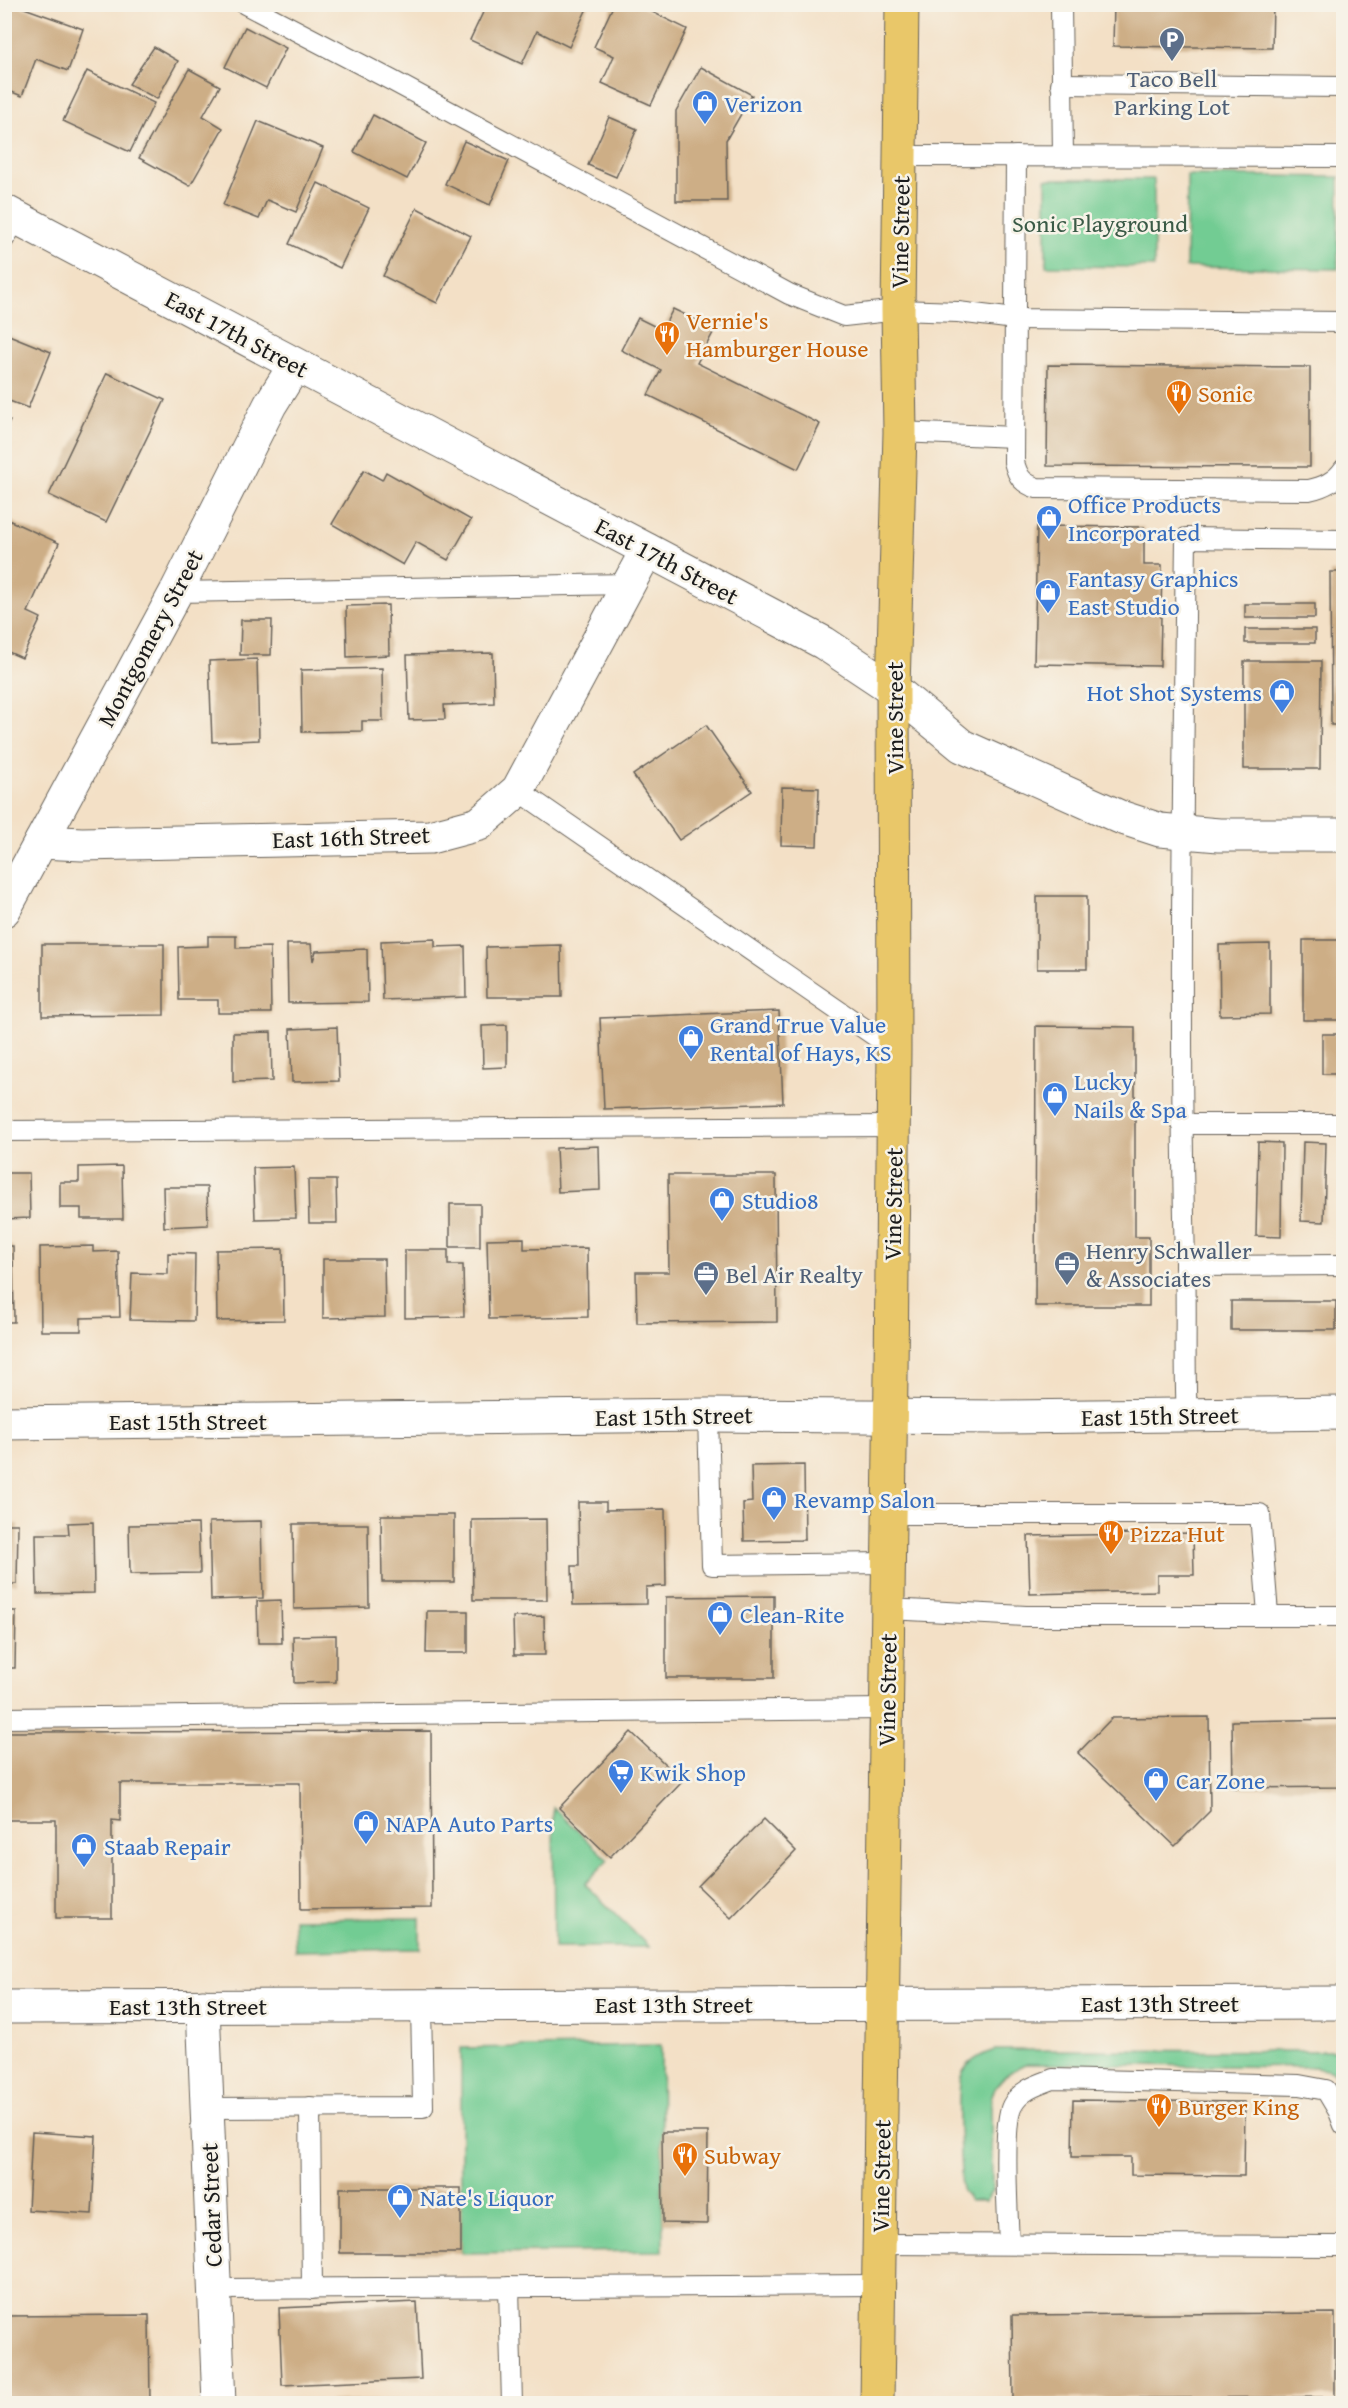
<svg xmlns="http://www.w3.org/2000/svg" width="1348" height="2408" viewBox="0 0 1348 2408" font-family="'Gentium Book Plus',serif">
	<rect width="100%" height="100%" fill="#f7f3e8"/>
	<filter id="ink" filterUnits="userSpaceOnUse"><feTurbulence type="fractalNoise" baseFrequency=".0167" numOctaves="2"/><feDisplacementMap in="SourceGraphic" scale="12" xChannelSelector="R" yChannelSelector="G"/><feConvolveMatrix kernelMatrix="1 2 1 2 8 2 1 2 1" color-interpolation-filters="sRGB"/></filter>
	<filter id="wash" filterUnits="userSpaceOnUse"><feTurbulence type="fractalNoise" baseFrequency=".008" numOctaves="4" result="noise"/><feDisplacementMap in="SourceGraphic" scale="24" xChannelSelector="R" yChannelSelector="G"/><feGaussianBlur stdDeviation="1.35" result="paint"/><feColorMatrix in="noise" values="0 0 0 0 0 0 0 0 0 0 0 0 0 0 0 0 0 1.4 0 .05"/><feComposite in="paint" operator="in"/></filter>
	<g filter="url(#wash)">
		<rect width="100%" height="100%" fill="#f3e0c6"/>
		<g fill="#72cc93" stroke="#477458" stroke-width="1.5">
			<polygon points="1187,175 1339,177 1338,269 1186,267"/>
			<polygon points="1046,179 1154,179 1154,267 1046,266"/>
			<polygon points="553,1807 608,1860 585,1884 649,1947 554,1947"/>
			<polygon points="420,1918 420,1949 295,1951 294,1919"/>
			<polygon points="661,2045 663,2251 461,2253 461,2048"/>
			<path d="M995,2050l348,1v30l-12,-11 -16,-3 -290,-3c-17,8 -28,16 -34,34l1,93 -6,10h-16l-8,-10c-1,-22 -7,-101 0,-117 6,-13 20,-20 33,-24z"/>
		</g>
		<g id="blocks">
			<g fill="#cdae86">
				<polygon points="13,4 83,29 68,71 36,59 22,96 4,89 4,28"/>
				<polygon points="487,4 589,4 569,47 537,31 522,64 470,40"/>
				<polygon points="614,4 636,4 687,29 651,105 602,83 614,56 594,47"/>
				<polygon points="1114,4 1273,4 1272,48 1113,46"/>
				<polygon points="245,27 286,48 266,88 225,67"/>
				<polygon points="154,47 178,61 157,99 129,84"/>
				<polygon points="701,67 752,95 726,140 727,201 676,201 676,111"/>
				<polygon points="189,69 220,86 203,116 223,128 190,186 139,158"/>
				<polygon points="87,71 154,103 130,152 63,121"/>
				<polygon points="373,115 426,143 407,179 354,152"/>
				<polygon points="609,117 637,129 616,177 588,165"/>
				<polygon points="258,121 323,148 296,212 267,200 259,219 223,205"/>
				<polygon points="464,141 509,161 490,205 445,184"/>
				<polygon points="318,183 369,208 340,268 289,244"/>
				<polygon points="417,208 471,236 437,303 383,276"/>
				<polygon points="673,309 715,329 697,363 820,424 798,469 648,395 661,370 621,350 638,318 662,330"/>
				<polygon points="4,333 51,352 28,408 4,399"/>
				<polygon points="1048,365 1310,367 1310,467 1047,466"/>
				<polygon points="107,373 165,400 106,522 49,495"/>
				<polygon points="4,419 10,421 4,433"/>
				<polygon points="364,470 382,480 386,472 471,520 448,560 416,542 403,565 332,524"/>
				<polygon points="4,518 59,543 28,612 41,618 22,658 4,650"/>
				<polygon points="1037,526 1144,527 1144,565 1162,565 1160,666 1034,664"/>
				<polygon points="1330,572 1344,572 1344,725 1331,725"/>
				<rect x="1245" y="604" width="70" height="14"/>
				<polygon points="388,605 389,655 347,657 346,606"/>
				<polygon points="241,620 272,620 271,655 240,655"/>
				<rect x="1245" y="629" width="70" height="14"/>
				<polygon points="493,653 494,703 444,705 445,719 409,720 407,655"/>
				<polygon points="257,659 259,740 212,742 209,661"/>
				<polygon points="1244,661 1321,661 1320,769 1244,769"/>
				<polygon points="382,668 383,721 362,721 362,731 302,732 301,670"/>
				<polygon points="706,725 752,791 679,840 633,775"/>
				<polygon points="782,787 819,788 817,846 781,845"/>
				<rect x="1037" y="896" width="50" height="73"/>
				<polygon points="208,936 236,936 236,948 270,947 271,1013 218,1013 218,1000 179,1000 178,947 208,946"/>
				<polygon points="435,939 435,947 465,946 466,997 383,1000 381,941"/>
				<rect x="1303" y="940" width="41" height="80"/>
				<polygon points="42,944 164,944 164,1015 42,1016"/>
				<polygon points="287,944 311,944 313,961 316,951 367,949 368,1002 288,1003"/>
				<polygon points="1270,944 1270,1014 1220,1015 1219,945"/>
				<polygon points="561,945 562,997 487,997 486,947"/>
				<polygon points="779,1011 783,1103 604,1109 600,1018"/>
				<polygon points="507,1025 507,1067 483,1068 482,1026"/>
				<polygon points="1036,1026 1135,1027 1135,1237 1149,1237 1149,1306 1035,1306"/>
				<polygon points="337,1027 339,1081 292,1082 290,1029"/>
				<polygon points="271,1032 272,1081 233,1082 233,1033"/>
				<rect x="1322" y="1034" width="22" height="40"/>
				<polygon points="1341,1141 1344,1141 1344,1219 1340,1219"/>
				<polygon points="1258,1142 1282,1143 1281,1237 1256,1236"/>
				<polygon points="1303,1142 1326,1143 1324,1222 1301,1221"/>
				<polygon points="599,1146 600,1190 558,1192 556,1148"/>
				<polygon points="122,1166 123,1219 81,1219 81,1208 60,1208 60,1182 79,1182 79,1167"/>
				<polygon points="294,1167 296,1218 255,1219 253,1168"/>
				<polygon points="4,1173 29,1173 30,1218 4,1219"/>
				<polygon points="668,1175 776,1175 777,1322 637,1323 636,1272 669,1272"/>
				<polygon points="308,1180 336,1180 337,1223 309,1223"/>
				<polygon points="163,1187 207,1187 208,1225 164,1227"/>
				<rect x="450" y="1204" width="30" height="43"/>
				<polygon points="524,1238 524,1249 587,1248 588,1317 489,1319 487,1239"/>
				<polygon points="4,1246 13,1246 14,1322 4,1322"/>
				<polygon points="93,1246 93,1252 118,1251 120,1317 81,1318 81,1331 41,1331 40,1247"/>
				<polygon points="283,1249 284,1320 217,1321 216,1250"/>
				<polygon points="405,1250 448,1250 448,1265 463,1265 464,1317 405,1318"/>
				<polygon points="168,1253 195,1254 194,1321 130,1320 132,1273 168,1274"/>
				<polygon points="323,1259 384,1259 385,1317 323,1318"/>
				<rect x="1231" y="1301" width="105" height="29"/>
				<polygon points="804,1465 805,1540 744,1541 743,1503 752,1502 751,1466"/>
				<polygon points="578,1502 606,1502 606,1510 665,1509 666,1586 646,1587 646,1604 573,1605 572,1566 579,1566"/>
				<polygon points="381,1515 454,1515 454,1582 382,1582"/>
				<polygon points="546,1519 547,1600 473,1600 472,1520"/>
				<polygon points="261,1521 263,1598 211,1600 209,1522"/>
				<polygon points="93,1522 94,1593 37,1594 36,1534 69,1534 68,1523"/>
				<polygon points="4,1524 18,1524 17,1584 4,1584"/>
				<polygon points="198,1524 200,1573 130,1574 129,1525"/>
				<polygon points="293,1524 368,1524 369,1607 294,1609"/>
				<polygon points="1193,1533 1194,1575 1157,1575 1157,1591 1030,1594 1028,1536"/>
				<polygon points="774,1596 774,1678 666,1678 666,1597"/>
				<polygon points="281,1600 282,1643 258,1643 257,1601"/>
				<polygon points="4,1611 16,1611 15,1668 4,1668"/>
				<polygon points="427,1611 468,1611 468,1653 426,1653"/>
				<polygon points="544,1616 545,1655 514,1655 513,1617"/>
				<polygon points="336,1635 336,1682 294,1683 293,1636"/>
				<polygon points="1209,1717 1210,1811 1175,1846 1078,1753 1112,1718"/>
				<polygon points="1344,1719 1344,1787 1233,1788 1232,1721"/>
				<polygon points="431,1731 432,1908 301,1909 300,1783 120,1783 120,1821 112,1820 112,1918 56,1918 56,1820 4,1820 4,1732"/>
				<polygon points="631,1732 683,1781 610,1857 559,1808"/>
				<polygon points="764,1819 796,1851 731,1918 698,1886"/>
				<polygon points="1073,2100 1245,2102 1244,2176 1131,2175 1131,2157 1072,2157"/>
				<polygon points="32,2132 96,2136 92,2214 28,2210"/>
				<polygon points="662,2132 708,2132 707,2224 663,2223"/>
				<rect x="340" y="2188" width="121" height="65"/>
				<polygon points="417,2302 421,2379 282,2385 279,2308"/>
				<polygon points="1335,2313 1335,2397 1013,2399 1012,2315"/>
				<polygon points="149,2315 150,2404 4,2404 4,2316"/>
				<polygon points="397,2400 397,2404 330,2404 330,2402"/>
			</g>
		</g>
	</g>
	<g filter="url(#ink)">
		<use href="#blocks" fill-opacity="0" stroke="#676158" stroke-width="1.5"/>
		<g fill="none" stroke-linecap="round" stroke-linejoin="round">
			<defs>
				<g id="service">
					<polyline points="245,4 391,80 789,294 844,316 898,310 958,312 1015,319 1344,322"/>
					<polyline points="1061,4 1063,156"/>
					<polyline points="1061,84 1344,87"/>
					<polyline points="901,156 1344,157"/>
					<path d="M1016,156l-2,306c4,15 8,21 23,26l272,2c14,-3 26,-8 35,-21"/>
					<polyline points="4,239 17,218"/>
					<polyline points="900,432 1014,437"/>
					<polyline points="176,592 628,584"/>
					<polyline points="518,790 894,1049"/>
					<polyline points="1181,1124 1344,1124"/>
					<polyline points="4,1131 894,1126"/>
					<polyline points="1185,1266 1344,1265"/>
					<polyline points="708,1415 712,1565 889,1563"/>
					<path d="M1187,1416c-3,-51 0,-102 -2,-154 -6,-241 -2,-482 1,-724l158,2"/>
					<polyline points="890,1514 1260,1514 1268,1614"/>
					<polyline points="888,1609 1026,1616 1344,1616"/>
					<polyline points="4,1718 887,1709"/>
					<polyline points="310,2107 312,2289"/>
					<polyline points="207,2108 423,2107 421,2005"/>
					<polyline points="880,2244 1344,2246"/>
					<path d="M1009,2244c-1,-26 -7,-119 3,-138 8,-16 25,-21 41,-27l246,6 27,5 13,22 5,13"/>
					<polyline points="509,2287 512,2404"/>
					<polyline points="214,2289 879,2285"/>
				</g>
				<g id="minor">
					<polyline points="4,211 824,643 893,689 962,746 1120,817 1160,830 1219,835 1344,835"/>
					<polyline points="41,842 82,844 430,837 479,824 518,790 647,550"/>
					<polyline points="4,910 176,592 270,405 295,365"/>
					<polyline points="4,1423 708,1415 1002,1417 1344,1413"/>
					<polyline points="203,2006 219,2404"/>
				</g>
				<polyline id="tertiary" points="4,2007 1344,2003"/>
				<polyline id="primary" points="877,2404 891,1376 894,1049 893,689 900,432 898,310 902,4"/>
			</defs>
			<use href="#service" stroke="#676158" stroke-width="22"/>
			<use href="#minor" stroke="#676158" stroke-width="35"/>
			<use href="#tertiary" stroke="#676158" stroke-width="35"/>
			<use href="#primary" stroke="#676158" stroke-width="35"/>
			<use href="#service" stroke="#fff" stroke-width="20"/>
			<use href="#minor" stroke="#fff" stroke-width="33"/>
			<use href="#tertiary" stroke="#fff" stroke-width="33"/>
			<use href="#primary" stroke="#e9c769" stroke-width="33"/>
		</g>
	</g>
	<defs>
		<symbol id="parking-pin" viewBox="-11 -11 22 30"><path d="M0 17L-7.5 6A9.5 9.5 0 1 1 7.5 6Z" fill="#5c6f8a" stroke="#f7f3e8"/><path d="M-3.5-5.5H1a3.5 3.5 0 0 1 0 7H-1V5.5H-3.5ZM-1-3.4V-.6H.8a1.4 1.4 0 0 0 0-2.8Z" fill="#fff"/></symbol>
		<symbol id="shop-pin" viewBox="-11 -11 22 30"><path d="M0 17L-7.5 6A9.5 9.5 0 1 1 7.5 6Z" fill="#3f7fe0" stroke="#f7f3e8"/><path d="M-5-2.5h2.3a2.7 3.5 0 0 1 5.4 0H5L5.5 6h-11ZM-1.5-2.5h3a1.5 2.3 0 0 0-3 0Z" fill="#fff"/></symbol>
		<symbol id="restaurant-pin" viewBox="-11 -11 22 30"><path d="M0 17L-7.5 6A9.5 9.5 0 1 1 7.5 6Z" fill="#e8710a" stroke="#f7f3e8"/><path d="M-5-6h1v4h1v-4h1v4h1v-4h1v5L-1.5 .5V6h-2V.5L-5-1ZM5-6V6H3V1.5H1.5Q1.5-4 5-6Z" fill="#fff"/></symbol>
		<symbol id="office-pin" viewBox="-11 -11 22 30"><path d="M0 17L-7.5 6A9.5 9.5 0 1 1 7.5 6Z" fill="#5c6f8a" stroke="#f7f3e8"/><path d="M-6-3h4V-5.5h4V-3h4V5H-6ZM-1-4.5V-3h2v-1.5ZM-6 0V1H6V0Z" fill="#fff"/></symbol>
		<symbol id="supermarket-pin" viewBox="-11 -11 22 30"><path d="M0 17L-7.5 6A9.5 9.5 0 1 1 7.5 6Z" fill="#3f7fe0" stroke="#f7f3e8"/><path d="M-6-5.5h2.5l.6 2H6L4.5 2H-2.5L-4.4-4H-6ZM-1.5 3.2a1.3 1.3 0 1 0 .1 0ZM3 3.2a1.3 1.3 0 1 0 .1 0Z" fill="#fff"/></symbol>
	</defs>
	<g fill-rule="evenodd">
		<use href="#parking-pin" x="1157" y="25" width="30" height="40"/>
		<use href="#shop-pin" x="690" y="88" width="30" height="40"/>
		<use href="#restaurant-pin" x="652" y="319" width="30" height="40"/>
		<use href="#restaurant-pin" x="1164" y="378" width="30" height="40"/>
		<use href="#shop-pin" x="1034" y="503" width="30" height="40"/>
		<use href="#shop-pin" x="1033" y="577" width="30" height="40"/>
		<use href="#shop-pin" x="1267" y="677" width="30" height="40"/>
		<use href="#shop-pin" x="676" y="1023" width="30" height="40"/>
		<use href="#shop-pin" x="1040" y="1080" width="30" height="40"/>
		<use href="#shop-pin" x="707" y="1185" width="30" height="40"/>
		<use href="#office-pin" x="1052" y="1249" width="30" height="40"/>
		<use href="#office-pin" x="691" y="1259" width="30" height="40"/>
		<use href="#shop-pin" x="759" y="1484" width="30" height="40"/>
		<use href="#restaurant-pin" x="1096" y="1518" width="30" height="40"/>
		<use href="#shop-pin" x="705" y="1599" width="30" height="40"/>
		<use href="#supermarket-pin" x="606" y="1757" width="30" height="40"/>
		<use href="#shop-pin" x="1141" y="1765" width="30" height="40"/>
		<use href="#shop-pin" x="351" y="1808" width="30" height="40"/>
		<use href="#shop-pin" x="69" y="1831" width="30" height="40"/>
		<use href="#restaurant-pin" x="1144" y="2091" width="30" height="40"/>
		<use href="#restaurant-pin" x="670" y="2140" width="30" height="40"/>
		<use href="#shop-pin" x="385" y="2182" width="30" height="40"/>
	</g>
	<g text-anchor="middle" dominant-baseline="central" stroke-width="5" stroke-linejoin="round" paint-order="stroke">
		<g font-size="24" fill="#4e5e75" stroke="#f7f3e8" text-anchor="start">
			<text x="1172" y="78" text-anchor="middle">Taco Bell<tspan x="1172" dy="28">Parking Lot</tspan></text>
			<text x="1086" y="1250">Henry Schwaller<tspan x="1086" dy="28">&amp; Associates</tspan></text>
			<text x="726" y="1274">Bel Air Realty</text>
		</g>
		<g font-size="24" fill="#366cbe" stroke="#f7f3e8" text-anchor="start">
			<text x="724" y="103">Verizon</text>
			<text x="1068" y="504">Office Products<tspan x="1068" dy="28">Incorporated</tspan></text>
			<text x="1068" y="578">Fantasy Graphics<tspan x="1068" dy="28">East Studio</tspan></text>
			<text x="1262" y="692" text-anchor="end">Hot Shot Systems</text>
			<text x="710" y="1024">Grand True Value<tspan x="710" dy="28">Rental of Hays, KS</tspan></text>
			<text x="1074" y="1081">Lucky<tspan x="1074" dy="28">Nails &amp; Spa</tspan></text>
			<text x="742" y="1200">Studio8</text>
			<text x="794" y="1499">Revamp Salon</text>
			<text x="740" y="1614">Clean-Rite</text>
			<text x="640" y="1772">Kwik Shop</text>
			<text x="1176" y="1780">Car Zone</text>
			<text x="386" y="1823">NAPA Auto Parts</text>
			<text x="104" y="1846">Staab Repair</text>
			<text x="420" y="2197">Nate's Liquor</text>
		</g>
		<g font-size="24" fill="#3a5a46" stroke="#f7f3e8">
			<text x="1100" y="223">Sonic Playground</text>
		</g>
		<g font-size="24" fill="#1c1c1c" stroke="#f7f3e8">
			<text transform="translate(900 232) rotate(-89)">Vine Street</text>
			<text transform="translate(237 334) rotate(28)">East 17th Street</text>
			<text transform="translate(667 561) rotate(28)">East 17th Street</text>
			<text transform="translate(150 638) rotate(-62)">Montgomery Street</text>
			<text transform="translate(894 718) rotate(-90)">Vine Street</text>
			<text transform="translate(351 837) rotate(-2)">East 16th Street</text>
			<text transform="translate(893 1204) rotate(-89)">Vine Street</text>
			<text transform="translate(674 1416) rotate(-1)">East 15th Street</text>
			<text transform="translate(1160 1416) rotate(-1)">East 15th Street</text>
			<text x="188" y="1421">East 15th Street</text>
			<text transform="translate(887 1690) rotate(-89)">Vine Street</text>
			<text x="1160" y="2003">East 13th Street</text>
			<text x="674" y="2004">East 13th Street</text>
			<text x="188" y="2006">East 13th Street</text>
			<text transform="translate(881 2176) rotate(-89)">Vine Street</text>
			<text transform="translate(211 2205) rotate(-92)">Cedar Street</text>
		</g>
		<g font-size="24" fill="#c56008" stroke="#f7f3e8" text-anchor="start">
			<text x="686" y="320">Vernie's<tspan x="686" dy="28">Hamburger House</tspan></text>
			<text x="1198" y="393">Sonic</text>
			<text x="1130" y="1533">Pizza Hut</text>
			<text x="1178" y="2106">Burger King</text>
			<text x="704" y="2155">Subway</text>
		</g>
	</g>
	<rect width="1348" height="2408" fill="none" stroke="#f7f3e8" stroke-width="24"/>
</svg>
